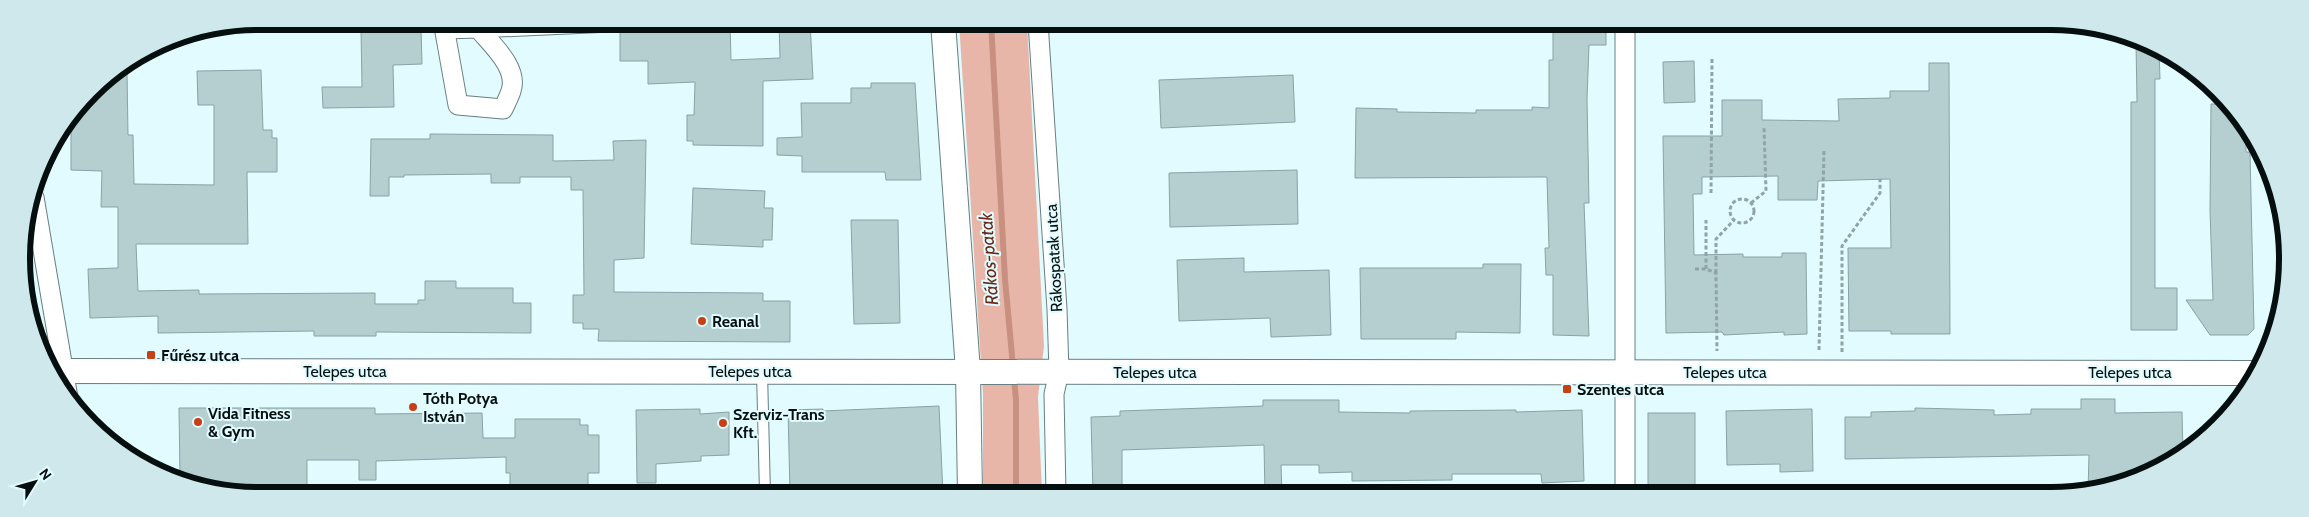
<svg xmlns="http://www.w3.org/2000/svg" width="2309" height="517" viewBox="0 0 2309 517" font-family="Cabin,sans-serif">
	<rect width="100%" height="100%" fill="#e1fbfe"/>
	<polygon fill="#e8b6a8" points="959,22 1027,22 1044,346 1038,397 1042,494 983,494 983,394"/>
	<g fill="none" stroke-linecap="round" stroke-linejoin="round">
		<polyline stroke="#c89080" stroke-width="6" points="991,22 1005,279 1016,400 1016,494"/>
	</g>
	<g fill="#b5cfd1" stroke="#89a2a4">
		<polygon points="622,22 730,22 731,60 780,58 779,22 810,22 813,79 763,81 763,146 693,145 693,141 687,141 687,115 694,115 695,82 648,84 648,61 620,61 620,29"/>
		<polygon points="1553,23 1606,23 1606,45 1589,45 1587,99 1589,203 1584,203 1589,336 1553,335 1553,275 1546,275 1545,248 1549,248 1547,177 1355,178 1356,108 1397,109 1397,112 1476,113 1476,110 1532,110 1532,107 1549,108 1549,60 1553,60"/>
		<polygon points="421,28 422,64 393,65 394,107 323,108 322,87 362,87 361,29"/>
		<polygon points="2136,42 2159,50 2160,79 2155,79 2155,288 2177,288 2177,330 2131,330 2131,102 2137,102"/>
		<polygon points="1694,61 1695,102 1664,103 1663,62"/>
		<polygon points="1929,63 1949,63 1950,334 1891,334 1891,331 1849,331 1848,248 1891,248 1890,179 1818,181 1817,200 1778,200 1778,176 1702,177 1702,194 1693,194 1694,255 1743,254 1743,257 1782,257 1782,253 1806,253 1807,334 1784,335 1784,332 1724,335 1722,332 1666,333 1663,136 1722,136 1722,100 1762,100 1762,120 1839,121 1838,99 1890,98 1890,91 1929,91"/>
		<polygon points="261,70 263,130 272,130 272,138 277,138 277,172 247,172 248,244 136,244 138,291 199,290 199,294 375,293 375,304 418,304 418,300 425,300 425,281 456,281 456,288 513,288 513,303 531,303 531,333 376,332 376,336 314,336 314,331 158,333 158,316 90,318 88,269 118,268 118,207 101,207 102,171 71,170 71,121 102,80 115,72 127,72 128,135 133,135 134,184 214,185 214,105 198,105 197,71"/>
		<polygon points="1293,75 1295,122 1161,128 1159,80"/>
		<polygon points="871,83 915,83 921,180 886,180 885,172 802,172 802,156 777,155 777,138 802,137 801,103 851,103 851,88 871,88"/>
		<polygon points="2211,104 2227,104 2239,114 2246,130 2246,152 2250,152 2254,329 2248,335 2210,335 2186,300 2213,300 2210,210"/>
		<polygon points="430,134 553,135 553,161 614,160 613,141 646,140 644,258 614,260 614,292 763,293 763,301 790,301 790,342 598,341 599,329 583,329 583,323 573,323 573,295 584,295 583,190 571,190 571,177 520,177 520,183 491,183 491,174 404,175 404,177 389,177 389,196 370,196 371,139 430,139"/>
		<polygon points="1297,170 1298,224 1170,227 1169,173"/>
		<polygon points="693,188 765,191 764,208 773,208 772,240 763,240 763,247 691,244"/>
		<polygon points="851,220 898,220 900,323 854,324"/>
		<polygon points="1244,258 1244,272 1329,270 1331,335 1271,337 1270,318 1179,321 1177,260"/>
		<polygon points="1483,264 1521,264 1520,333 1456,332 1456,339 1361,339 1360,268 1483,268"/>
		<polygon points="2081,399 2115,399 2115,413 2182,412 2183,452 2155,471 2088,492 2089,455 1845,459 1845,417 1871,417 1871,412 1915,411 1915,408 1994,410 1994,415 2031,414 2031,409 2081,409"/>
		<polygon points="1263,400 1339,400 1339,412 1410,413 1410,411 1516,410 1516,412 1582,410 1584,481 1542,483 1541,474 1452,474 1452,480 1352,481 1352,472 1319,473 1319,465 1281,465 1282,494 1265,494 1264,445 1122,450 1122,494 1093,494 1091,417 1120,416 1120,411 1263,406"/>
		<polygon points="939,406 943,494 840,494 840,491 790,493 788,410 823,409 823,411"/>
		<polygon points="179,408 375,408 375,414 482,413 483,438 515,438 515,419 580,419 580,425 588,425 588,435 599,435 599,473 588,473 588,485 569,485 569,491 510,491 510,473 506,473 506,457 376,461 376,480 359,480 359,460 307,460 307,492 227,494 180,478"/>
		<polygon points="700,409 700,414 729,412 729,455 701,456 701,461 656,464 656,483 637,483 636,410"/>
		<polygon points="1812,409 1813,471 1780,472 1780,464 1727,465 1726,411"/>
		<rect x="1648" y="413" width="47" height="81"/>
	</g>
	<g fill="none" stroke-linecap="round" stroke-linejoin="round">
		<defs>
			<polyline id="service" points="762,372 765,494"/>
			<g id="minor">
				<path d="M443,21l15,84 45,4c3,-6 6,-12 8,-18 8,-23 -20,-47 -33,-63l-34,1"/>
				<polyline points="1038,22 1057,309 1059,372 1054,394 1056,494"/>
				<polyline points="478,28 611,22"/>
				<polyline points="34,197 68,398"/>
				<polyline points="1625,494 1625,23"/>
			</g>
			<g id="tertiary">
				<polyline points="943,22 968,371 970,494"/>
				<polyline points="53,371 2256,373"/>
			</g>
		</defs>
		<use href="#service" stroke="#677f81" stroke-width="12"/>
		<use href="#minor" stroke="#677f81" stroke-width="21"/>
		<use href="#tertiary" stroke="#677f81" stroke-width="26"/>
		<g stroke="#90a4a6" stroke-width="3" stroke-dasharray="4 2.5" stroke-linecap="butt">
			<polyline points="1711,193 1712,57"/>
			<circle cx="1742" cy="211" r="12"/>
			<polyline points="1751,203 1766,191 1764,127"/>
			<polyline points="1695,269 1706,269 1716,273 1717,351"/>
			<polyline points="1706,269 1706,220"/>
			<polyline points="1716,273 1716,239 1734,220"/>
			<polyline points="1819,350 1824,151"/>
			<polyline points="1842,352 1842,246 1880,193 1880,179"/>
		</g>
		<use href="#service" stroke="#fff" stroke-width="10"/>
		<use href="#minor" stroke="#fff" stroke-width="19"/>
		<use href="#tertiary" stroke="#fff" stroke-width="24"/>
	</g>
	<g fill="#c83f16" stroke="#e1fbfe" stroke-width="2">
		<circle cx="702" cy="321" r="5"/>
		<rect x="146" y="350" width="10" height="10" rx="2.5"/>
		<rect x="1562" y="384" width="10" height="10" rx="2.5"/>
		<circle cx="413" cy="407" r="5"/>
		<circle cx="198" cy="422" r="5"/>
		<circle cx="723" cy="423" r="5"/>
	</g>
	<g text-anchor="middle" dominant-baseline="central" stroke-width="4" stroke-linejoin="round" paint-order="stroke">
		<g font-size="16" fill="#060f0f" stroke="#e1fbfe">
			<text transform="translate(1054 258) rotate(-93)">Rákospatak utca</text>
			<text x="345" y="371">Telepes utca</text>
			<text x="750" y="371">Telepes utca</text>
			<text x="1155" y="372">Telepes utca</text>
			<text x="1725" y="372">Telepes utca</text>
			<text x="2130" y="372">Telepes utca</text>
		</g>
		<g font-size="16" font-weight="bold" fill="#060f0f" stroke="#e1fbfe" text-anchor="start">
			<text x="712" y="321">Reanal</text>
			<text x="161" y="355">Fűrész utca</text>
			<text x="1577" y="389">Szentes utca</text>
			<text x="423" y="398">Tóth Potya<tspan x="423" dy="18">István</tspan></text>
			<text x="208" y="413">Vida Fitness<tspan x="208" dy="18">&amp; Gym</tspan></text>
			<text x="733" y="414">Szerviz-Trans<tspan x="733" dy="18">Kft.</tspan></text>
		</g>
		<g font-size="18" font-style="italic" fill="#6b2715" stroke="#e1fbfe">
			<text transform="translate(989 259) rotate(-94)">Rákos-patak</text>
		</g>
	</g>
	<path d="M0 0H2309V517H0ZM258 30H2051A228 228 0 0 1 2279 258V259A228 228 0 0 1 2051 487H258A228 228 0 0 1 30 259V258A228 228 0 0 1 258 30Z" fill="#cfe8eb" fill-rule="evenodd"/>
	<path fill="none" stroke="#060f0f" stroke-width="6" d="M258 30H2051A228 228 0 0 1 2279 258V259A228 228 0 0 1 2051 487H258A228 228 0 0 1 30 259V258A228 228 0 0 1 258 30Z"/>
	<g transform="translate(35 482) rotate(53)" stroke="#e1fbfe" stroke-width="4" paint-order="stroke">
	<path d="M0-4L9 19L0 12L-9 19Z" fill="#060f0f"/>
	<text y="-8" font-size="14" font-weight="bold" text-anchor="middle" fill="#060f0f">N</text>
	</g>
</svg>
